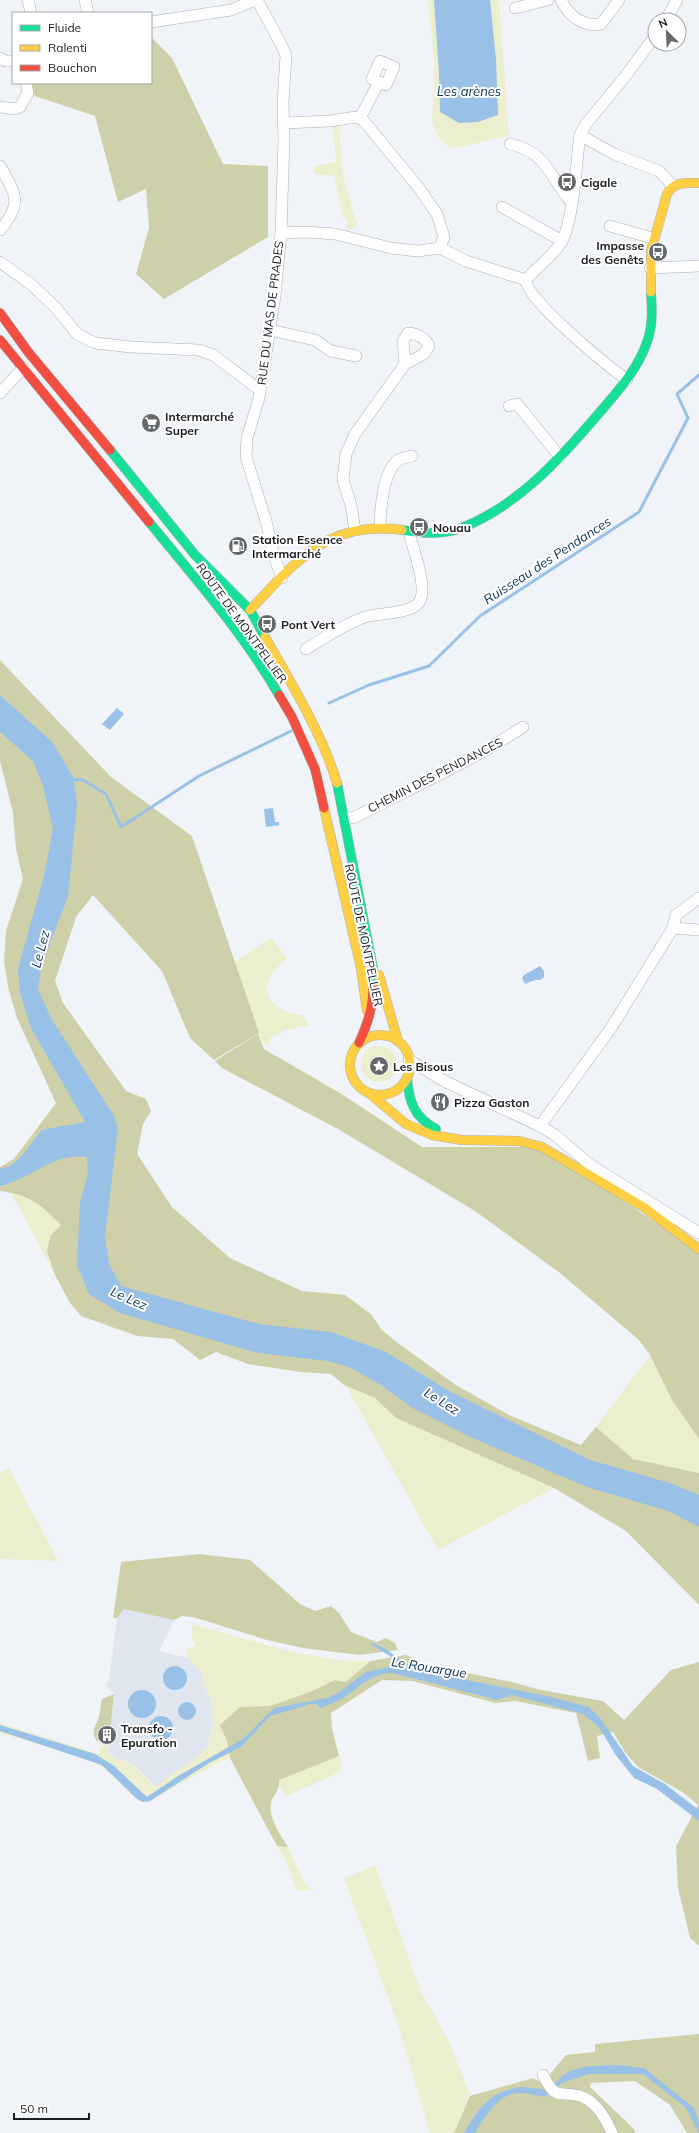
<svg xmlns="http://www.w3.org/2000/svg" width="699" height="2133" viewBox="0 0 699 2133" font-family="Mulish,sans-serif">
	<rect width="100%" height="100%" fill="#f0f4f8"/>
	<polygon fill="#dfe6ef" points="124,1609 174,1620 159,1651 188,1658 202,1673 205,1688 211,1699 213,1726 207,1749 156,1787 133,1764 118,1759 108,1753 114,1694 105,1685 109,1680 117,1618"/>
	<g fill="#ebefce">
		<polygon points="428,0 499,0 509,136 451,149 438,137 432,120 435,66"/>
		<path d="M333,126h6c3,27 1,48 12,76l-1,1 8,23 -11,5v-11l-4,-3 -9,-41 -20,-2 1,-8 21,-4z"/>
		<path d="M271,938l16,20c-6,6 -15,13 -18,22 -9,22 17,34 34,35l6,10 -26,6 -13,7 -2,10 -18,-22 -27,-57z"/>
		<circle cx="379" cy="1064" r="18"/>
		<polygon points="70,1171 55,1273 54,1273 11,1192"/>
		<polygon points="650,1355 672,1400 699,1439 699,1473 633,1459 596,1427"/>
		<polygon points="346,1386 375,1398 396,1418 554,1488 438,1550"/>
		<polygon points="9,1468 58,1561 0,1559 0,1472"/>
		<path d="M192,1624c59,15 116,38 178,37l-24,21 -11,-2 -25,12 -40,14 -30,1 -20,18 7,16 3,17 -9,3 -73,41c-16,1 -27,-20 -39,-30 -6,-6 -14,-9 -22,-13l-87,-26v-10l100,31v-7l8,-3v9l10,6 15,6 22,22 52,-38 6,-23 -2,-27 -6,-11 -3,-15 -14,-15 -2,-8 10,-4 -4,-6z"/>
		<polygon points="339,1756 342,1771 285,1797 278,1780"/>
		<polygon points="277,1846 288,1847 305,1884 313,1889 303,1891 296,1889 287,1863"/>
		<polygon points="375,1865 421,1992 448,2039 470,2095 454,2133 430,2133 397,2021 344,1879"/>
	</g>
	<g fill="#cdd0a9">
		<polygon points="151,37 172,58 223,164 268,166 268,237 164,299 136,274 149,228 146,189 118,202 95,116 35,96 29,83 151,83"/>
		<path d="M0,660l111,117 81,59 67,197 -45,27 -24,-22 -28,-67 -69,-76 -17,22 -21,64 8,22 63,88 20,8 5,12 -8,13 -6,30 35,53 58,51 72,33 43,4 27,20 9,14 14,12 61,44 53,30 72,30 15,-18 37,32 66,14v132l-73,-74 -72,-43 -158,-70 -21,-20 -31,-13 -13,-11 -30,-2 -53,-8 -32,-12 -16,8 -27,-21 -36,-3 -56,-20 -11,-13 -15,-28 -8,-24 4,-16 10,-10c-21,-21 -30,-30 -61,-34v-24l14,-8 42,-56 -39,-85 -9,-31 -4,-26 2,-30 17,-52 -7,-30 -3,-36 -13,-52z"/>
		<polygon points="258,1034 264,1049 340,1093 422,1147 542,1147 699,1251 699,1439 672,1400 650,1355 639,1340 560,1273 475,1211 338,1129 222,1068 215,1061"/>
		<polygon points="199,1554 250,1560 300,1604 315,1611 331,1606 339,1613 351,1632 377,1642 386,1638 395,1643 398,1650 359,1655 303,1648 267,1640 193,1617 182,1616 174,1620 124,1609 117,1618 113,1618 121,1562"/>
		<path d="M406,1655l19,9 86,18 30,8 62,11 21,19 47,-50 28,-8v284l-9,-8 -12,-50 -2,-42 22,-41 -14,-12 -46,-26 -13,-15 -12,-20 -16,4 3,22 -12,3 -12,-48 -61,-12 -19,2 -84,-22 -30,-1 -51,33 1,16 7,27 -60,24c0,15 -5,12 -8,23 -3,15 10,33 17,44l-11,-1 -47,-88 -3,-17 -7,-16 20,-18 30,-1 40,-14 25,-12 11,2 24,-21z"/>
		<path d="M114,1694l-4,39h-4l-2,8h-7c-7,-9 0,-17 2,-25 2,-6 1,-11 3,-17z"/>
		<polygon points="699,2034 699,2133 687,2133 670,2105 635,2081 591,2083 590,2087 635,2130 635,2133 454,2133 470,2096 533,2078 551,2088 553,2085 550,2074 566,2055 595,2052 595,2044"/>
	</g>
	<g fill="#99c0e7">
		<polygon points="434,0 490,0 496,59 498,115 478,122 459,123 440,112 439,73"/>
		<path d="M0,695l53,48 20,34 4,27 -9,93 -26,66 -4,26 13,29 63,98 4,12 -13,109 4,27 12,22 138,38 72,8 55,20 63,39 141,69 80,23 29,12v32l-31,-16 -81,-24 -117,-50 -59,-30 -30,-22 -32,-18 -21,-6 -70,-8 -138,-40 -31,-19 -12,-29 3,-63 8,-29 -1,-16c-34,-5 -56,22 -87,29v-17c19,-2 31,-27 42,-39l43,-8 -54,-94 -11,-35 -2,-24 26,-93 9,-47 -10,-43 -10,-25 -33,-29z"/>
		<polygon points="117,708 124,714 110,730 102,724"/>
		<polygon points="273,808 275,822 279,822 279,825 266,827 264,809"/>
		<polygon points="540,966 544,971 544,977 540,980 535,980 525,984 522,978 524,975"/>
		<path d="M373,1643c17,7 29,19 44,27l134,27 38,10 12,12 32,47 32,18 34,26v11l-42,-32 -23,-11 -19,-24 -16,-27 -16,-13 -71,-19 -15,5 -11,-3 -94,-24c-20,0 -34,15 -50,26 -6,3 -14,6 -21,9l-5,-4h-5l-41,12 -29,31 -32,16 -59,38 -7,1 -6,-3 -35,-34 -102,-34v-6l95,29 19,12 33,31 31,-21 65,-37 31,-31 53,-10 11,-5 28,-21 33,-7 -6,-7 -22,-14z"/>
		<circle cx="175" cy="1678" r="12"/>
		<circle cx="142" cy="1704" r="14"/>
		<circle cx="187" cy="1711" r="9"/>
		<circle cx="161" cy="1728" r="12"/>
		<path d="M617,2065l27,3 50,40 5,14v11l-13,-25 -43,-34h-54l-27,9 -7,6 -2,-3c16,-22 39,-20 64,-21z"/>
		<path d="M521,2087l22,2 5,5 -3,3c-8,-1 -17,-4 -25,-4 -21,-1 -35,24 -45,40h-11c16,-26 25,-41 57,-46z"/>
	</g>
	<g fill="none" stroke-linecap="round" stroke-linejoin="round">
		<g stroke="#99c0e7" stroke-width="3">
			<polyline points="329,703 369,685 429,666 480,616 639,512 688,418 677,394 699,375"/>
			<polyline points="69,779 83,780 106,794 121,827 199,776 291,731"/>
		</g>
		<defs>
			<g id="street">
				<polyline points="28,0 31,13"/>
				<polyline points="85,0 88,13"/>
				<polyline points="257,0 281,44 286,55 283,102 284,139 281,233 275,296 259,398 247,438 246,457 266,521 274,556 282,578"/>
				<path d="M561,0c8,16 22,27 40,24l18,-24"/>
				<polyline points="515,8 548,0"/>
				<polyline points="666,20 677,0"/>
				<polyline points="151,22 231,10 255,0"/>
				<polyline points="0,58 5,61 13,61"/>
				<polyline points="0,107 14,109 20,107 28,93 26,83"/>
				<polyline points="360,118 379,82 386,85 394,67 380,61 372,79 379,82"/>
				<polyline points="283,123 330,121 356,117 363,120 419,188 437,214 444,237 440,248"/>
				<polyline points="580,135 614,154 659,171 673,186"/>
				<path d="M510,144c37,8 39,32 61,58"/>
				<path d="M0,166c16,28 23,38 0,64"/>
				<polyline points="502,207 562,241"/>
				<polyline points="610,226 652,238"/>
				<polyline points="281,233 306,232 335,234 391,248 417,251 440,248 466,261 526,280"/>
				<polyline points="0,262 32,285 56,308 77,334 95,343 131,347 199,350 213,355 260,390"/>
				<polyline points="650,268 699,266"/>
				<path d="M526,280c11,-14 27,-23 36,-39 12,-23 14,-78 18,-106l6,-11 38,-46 31,-42"/>
				<path d="M526,280c0,20 82,86 101,100"/>
				<polyline points="270,330 315,340 331,351 356,356"/>
				<polyline points="0,393 23,368"/>
				<polyline points="509,406 517,404 560,457"/>
				<path d="M380,528c0,-17 3,-55 17,-67 4,-3 10,-4 15,-5"/>
				<path d="M355,530l-4,-25 -8,-25 3,-26 9,-20 50,-70 19,-10 5,-8c-4,-9 -12,-12 -21,-13l-5,8 2,23"/>
				<path d="M306,649c17,-10 45,-29 63,-33 14,-3 48,-2 52,-18 5,-15 -8,-49 -12,-66"/>
				<path d="M345,819l10,-2c56,-29 115,-55 168,-90"/>
				<polyline points="673,928 676,915 699,898"/>
				<polyline points="409,1060 446,1082 540,1126 555,1135 589,1164 699,1233"/>
				<polyline points="540,1126 611,1028 673,928 699,930"/>
				<path d="M543,2075c14,27 14,15 37,21 16,5 26,23 32,37"/>
			</g>
			<g id="fast">
				<polyline points="110,450 195,555 250,610 265,637"/>
				<path d="M149,522c46,56 94,111 130,173"/>
				<path d="M402,530c19,3 38,5 57,-1 58,-22 101,-70 141,-117 18,-21 38,-43 47,-70 6,-16 5,-33 4,-50"/>
				<polyline points="337,783 373,968 373,986"/>
				<path d="M407,1078c2,24 7,39 29,51"/>
			</g>
			<g id="slow">
				<path d="M651,292v-41l16,-57c7,-13 19,-11 32,-11"/>
				<path d="M250,610c47,-49 77,-90 152,-80"/>
				<path d="M265,637c27,48 56,94 72,146"/>
				<polyline points="324,808 361,968 367,1011"/>
				<polyline points="379,975 398,1041"/>
				<circle cx="380" cy="1065" r="30"/>
				<polyline points="369,1093 406,1124 432,1135 462,1140 519,1141 542,1147 645,1208 699,1249"/>
			</g>
			<g id="jam">
				<polyline points="0,313 29,353 110,450"/>
				<polyline points="0,340 149,522"/>
				<polyline points="279,695 292,717 315,769 324,808"/>
				<path d="M359,1043c9,-20 14,-36 14,-57"/>
			</g>
		</defs>
		<use href="#street" stroke="#acafb2" stroke-width="12"/>
		<use href="#fast" stroke="#acafb2" stroke-width="10"/>
		<use href="#slow" stroke="#acafb2" stroke-width="10"/>
		<use href="#jam" stroke="#acafb2" stroke-width="10"/>
		<use href="#street" stroke="#fdfdfe" stroke-width="11"/>
		<use href="#fast" stroke="#16e098" stroke-width="9"/>
		<use href="#slow" stroke="#ffcf43" stroke-width="9"/>
		<use href="#jam" stroke="#f24e42" stroke-width="9"/>
	</g>
	<defs>
		<symbol id="bus-disc" viewBox="-11 -11 22 22"><circle r="9.5" fill="#66696c" stroke="#fff"/><path d="M-5-6H5V4H4V6H2V4H-2V6H-4V4H-5ZM-3.5-4V0h7V-4ZM-3.5 1.2v1.5H-2V1.2ZM2 1.2v1.5H3.5V1.2Z" fill="#fff"/></symbol>
		<symbol id="supermarket-disc" viewBox="-11 -11 22 22"><circle r="9.5" fill="#66696c" stroke="#fff"/><path d="M-6-5.5h2.5l.6 2H6L4.5 2H-2.5L-4.4-4H-6ZM-1.5 3.2a1.3 1.3 0 1 0 .1 0ZM3 3.2a1.3 1.3 0 1 0 .1 0Z" fill="#fff"/></symbol>
		<symbol id="fuel-disc" viewBox="-11 -11 22 22"><circle r="9.5" fill="#66696c" stroke="#fff"/><path d="M-5.5-6h7V0h2V4h1.3V-2.5L3-4.5l.8-.8L6-3V5H2.5V1h-1V6h-7ZM-4.2-4.7v3.2H.2V-4.7Z" fill="#fff"/></symbol>
		<symbol id="sight-disc" viewBox="-11 -11 22 22"><circle r="9.5" fill="#66696c" stroke="#fff"/><path d="M0-6L1.8-2.2L6-1.7L2.9 1.2L3.7 5.4L0 3.3L-3.7 5.4L-2.9 1.2L-6-1.7L-1.8-2.2Z" fill="#fff"/></symbol>
		<symbol id="restaurant-disc" viewBox="-11 -11 22 22"><circle r="9.5" fill="#66696c" stroke="#fff"/><path d="M-5-6h1v4h1v-4h1v4h1v-4h1v5L-1.5 .5V6h-2V.5L-5-1ZM5-6V6H3V1.5H1.5Q1.5-4 5-6Z" fill="#fff"/></symbol>
		<symbol id="building-disc" viewBox="-11 -11 22 22"><circle r="9.5" fill="#66696c" stroke="#fff"/><path d="M-4-6H4V6H1V3H-1V6H-4ZM-2.5-4.3h1.7v1.8h-1.7ZM.8-4.3h1.7v1.8H.8ZM-2.5-1h1.7V.8h-1.7ZM.8-1h1.7V.8H.8Z" fill="#fff"/></symbol>
	</defs>
	<g fill-rule="evenodd">
		<use href="#bus-disc" x="556" y="171" width="22" height="22"/>
		<use href="#bus-disc" x="647" y="241" width="22" height="22"/>
		<use href="#supermarket-disc" x="140" y="412" width="22" height="22"/>
		<use href="#bus-disc" x="408" y="516" width="22" height="22"/>
		<use href="#fuel-disc" x="227" y="535" width="22" height="22"/>
		<use href="#bus-disc" x="256" y="613" width="22" height="22"/>
		<use href="#sight-disc" x="368" y="1055" width="22" height="22"/>
		<use href="#restaurant-disc" x="429" y="1091" width="22" height="22"/>
		<use href="#building-disc" x="96" y="1724" width="22" height="22"/>
	</g>
	<g text-anchor="middle" dominant-baseline="central" stroke-width="4" stroke-linejoin="round" paint-order="stroke">
		<g font-size="12" font-weight="bold" fill="#1b1e20" stroke="#fff" text-anchor="start">
			<text x="581" y="182">Cigale</text>
			<text x="644" y="245" text-anchor="end">Impasse<tspan x="644" dy="14">des Genêts</tspan></text>
			<text x="165" y="416">Intermarché<tspan x="165" dy="14">Super</tspan></text>
			<text x="433" y="527">Nouau</text>
			<text x="252" y="539">Station Essence<tspan x="252" dy="14">Intermarché</tspan></text>
			<text x="281" y="624">Pont Vert</text>
			<text x="393" y="1066">Les Bisous</text>
			<text x="454" y="1102">Pizza Gaston</text>
			<text x="121" y="1728">Transfo -<tspan x="121" dy="14">Epuration</tspan></text>
		</g>
		<g font-size="12" fill="#1b1e20" stroke="#fff">
			<text transform="translate(270 313) rotate(-83)">RUE DU MAS DE PRADES</text>
			<text transform="translate(242 623) rotate(54)">ROUTE DE MONTPELLIER</text>
			<text transform="translate(435 775) rotate(-27)">CHEMIN DES PENDANCES</text>
			<text transform="translate(364 935) rotate(78)">ROUTE DE MONTPELLIER</text>
		</g>
		<g font-size="13" font-style="italic" fill="#063053" stroke="#fff">
			<text x="469" y="91">Les arènes</text>
			<text transform="translate(547 560) rotate(-33)">Ruisseau des Pendances</text>
			<text transform="translate(40 949) rotate(-75)">Le Lez</text>
			<text transform="translate(129 1298) rotate(24)">Le Lez</text>
			<text transform="translate(442 1401) rotate(32)">Le Lez</text>
			<text transform="translate(429 1667) rotate(9)">Le Rouargue</text>
		</g>
	</g>
	<rect x="12" y="12" width="140" height="72" fill="#ffffff" stroke="#a4a5a6"/>
	<rect x="20" y="25" width="20" height="6" fill="#16e098" stroke="#a4a5a6"/>
	<text x="48" y="32" font-size="12" fill="#1b1e20">Fluide</text>
	<rect x="20" y="45" width="20" height="6" fill="#ffcf43" stroke="#a4a5a6"/>
	<text x="48" y="52" font-size="12" fill="#1b1e20">Ralenti</text>
	<rect x="20" y="65" width="20" height="6" fill="#f24e42" stroke="#a4a5a6"/>
	<text x="48" y="72" font-size="12" fill="#1b1e20">Bouchon</text>
	<g transform="translate(667 32) rotate(336)"><circle r="19" fill="#ffffff" stroke="#a4a5a6"/>
	<path d="M0-3L7 15L0 10L-7 15Z" fill="#66696c"/>
	<text y="-6" font-size="11" font-weight="bold" text-anchor="middle" fill="#1b1e20">N</text>
	</g>
	<path d="M14 2113v6h75v-6" fill="none" stroke="#1b1e20" stroke-width="2"/>
	<text x="20" y="2113" font-size="12" fill="#1b1e20" stroke="#ffffff" stroke-width="3" paint-order="stroke">50 m</text>
</svg>
